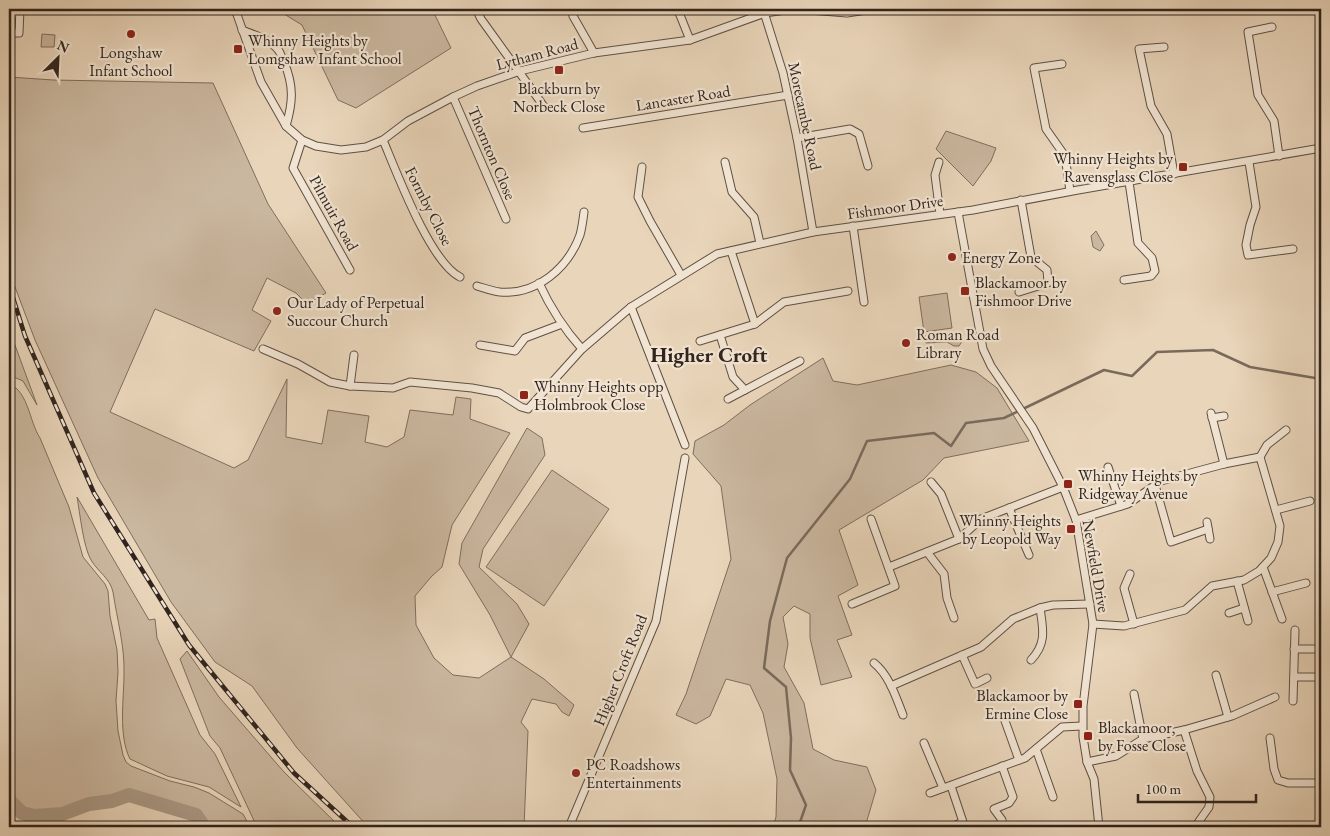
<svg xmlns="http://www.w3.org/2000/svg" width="1330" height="836" viewBox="0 0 1330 836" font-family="'EB Garamond',serif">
	<rect width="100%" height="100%" fill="#e9d5ba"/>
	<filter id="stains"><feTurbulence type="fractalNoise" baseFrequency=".004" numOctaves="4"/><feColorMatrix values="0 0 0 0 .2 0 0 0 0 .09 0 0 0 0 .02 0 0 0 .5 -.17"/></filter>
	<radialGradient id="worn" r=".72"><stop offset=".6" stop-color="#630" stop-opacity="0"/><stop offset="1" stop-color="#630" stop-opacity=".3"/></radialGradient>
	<g fill="#cab79f" stroke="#7e6e5e">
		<polygon points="276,9 432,9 451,48 356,108 338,100 302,25"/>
		<polygon points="42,34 55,35 54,47 41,47"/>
		<polygon points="9,77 53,80 213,83 268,204 326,293 307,304 296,293 267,278 252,310 271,321 254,351 155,309 110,412 234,468 248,460 287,379 286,437 322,444 328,410 369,416 365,442 387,447 404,437 410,410 453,415 456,397 471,399 470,419 510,433 452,525 442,567 431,577 415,596 416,625 434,658 453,675 479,678 511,657 490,615 459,564 462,543 527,428 542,438 545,455 483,549 479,567 517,604 529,624 511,657 544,679 574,705 569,716 562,712 556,704 532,699 521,722 528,731 524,827 368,827 297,748 252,686 215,662 171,602 98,478 35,340 9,271"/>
		<polygon points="946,131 996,148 991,161 973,186 936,149"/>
		<polygon points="1096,231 1104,245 1100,251 1093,247 1091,236"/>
		<polygon points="947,293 952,328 924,332 919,297"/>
		<polygon points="9,329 12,337 37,405 23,381 9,375"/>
		<polygon points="958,332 962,335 963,340 959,346 954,346 947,342 926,343 924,336"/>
		<polygon points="823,358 833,381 857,385 951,365 976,372 997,388 1029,441 944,458 923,480 839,530 858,585 838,596 852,635 837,640 852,677 821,685 810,638 810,614 794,606 783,617 788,644 784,667 804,703 813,749 834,760 867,767 876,790 865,827 773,827 776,817 777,779 763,713 750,685 726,679 710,716 696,724 676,715 686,694 731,559 721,486 693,454 695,441 724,425 750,405"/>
		<path d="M9,383c20,10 20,38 31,55l29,69 14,50 22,27 3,7 2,25 7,34 1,22 -2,29 2,30 5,24 3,7 5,4 39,15 24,6 15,6 34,21 7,13h-44l-9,-14c-12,-4 -60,-21 -69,-20 -32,4 -96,39 -119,4z"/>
		<polygon points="552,470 609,509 544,606 486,567"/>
		<path d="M77,497l72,123 6,-1 2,19 43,97 15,19 26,53 -32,-20 -42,-11 -37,-17c-12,-24 -6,-60 -6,-85 1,-27 -7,-55 -11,-82 -3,-14 -15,-20 -22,-32 -8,-14 -11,-47 -14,-63z"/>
		<polygon points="187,651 219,697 284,772 340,827 257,827 220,748 210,736 180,659"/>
	</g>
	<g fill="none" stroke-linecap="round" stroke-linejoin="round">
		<polyline stroke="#7a6a5c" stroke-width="2.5" points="785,827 785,826 799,825 806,805 790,770 791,738 786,687 764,668 770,621 787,558 850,479 867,441 934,433 951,446 966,423 1004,418 1104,370 1132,376 1157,352 1213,350 1250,367 1321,379"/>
		<polyline stroke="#aa9985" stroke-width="14" points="9,800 22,813 35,816 62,814 89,804 112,801 129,795 196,815 204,827"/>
		<defs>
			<g id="minor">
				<polyline points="235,9 261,82 286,126 302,140 316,146 341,150 366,147 383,140 408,121 453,97 477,86 520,71 594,53 690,40 765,13 792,9"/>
				<polyline points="476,9 481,19 545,108"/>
				<polyline points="571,9 573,16 594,53"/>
				<polyline points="676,9 680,15 690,40"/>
				<polyline points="763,9 783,73 797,138 813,232"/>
				<polyline points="797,9 847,13 873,9"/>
				<polyline points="20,13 11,13 9,33 19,33 20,9"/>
				<polyline points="1272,27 1248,32 1258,95 1274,121 1279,156"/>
				<path d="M242,30c13,5 29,10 37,21 2,3 3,8 5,11 10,24 9,40 2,64"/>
				<polyline points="1164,47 1139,49 1151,106 1167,134 1174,174"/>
				<polyline points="1062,64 1034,68 1046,129 1065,156 1070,191"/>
				<polyline points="453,97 506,219"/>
				<polyline points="583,128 788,95"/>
				<polyline points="797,138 850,129 859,134 868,166"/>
				<polyline points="302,140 293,168 350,270"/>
				<path d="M383,140c14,33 47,122 77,137"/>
				<polyline points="725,162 732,192 754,217 760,243"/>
				<polyline points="939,162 935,175 940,214"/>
				<polyline points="1249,162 1256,207 1250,225 1246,245 1248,255 1293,249"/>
				<polyline points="642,167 638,197 650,221 681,275"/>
				<polyline points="958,212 983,349 991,366 1033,428 1063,487 1076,520 1093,624 1083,706 1083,737 1087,762 1094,779 1099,827"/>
				<polyline points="853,226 864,302"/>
				<polyline points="1124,280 1151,276 1155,271 1152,258 1138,243 1129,182"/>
				<path d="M539,283c11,24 25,46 43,66"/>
				<path d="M477,286c7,2 15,5 23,6 37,3 68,-24 80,-57 2,-7 3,-15 4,-23"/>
				<polyline points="1019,292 1048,283 1047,270 1031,257 1021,200"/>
				<polyline points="631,307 685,445"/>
				<polyline points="755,324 784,302 848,291"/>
				<polyline points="720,335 733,377 745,390 728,399"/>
				<polyline points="700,341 755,324 731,251"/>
				<polyline points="480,345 515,351 525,338 562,324"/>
				<polyline points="263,349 298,364 330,382 350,386 393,388 410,382 472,388 499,393 521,407 528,409 582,349 631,307 717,254 813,232 973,210 1078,190 1321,148"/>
				<polyline points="350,386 354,355"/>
				<polyline points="745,390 800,361"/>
				<polyline points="1211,413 1224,464"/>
				<polyline points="1212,418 1224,416"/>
				<polyline points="1260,457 1267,445 1286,430"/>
				<polyline points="1108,467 1121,506"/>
				<polyline points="931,482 941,494 959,539"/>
				<polyline points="1155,485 1171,542 1208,529"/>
				<polyline points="1009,508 1029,555"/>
				<polyline points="1276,510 1310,501"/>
				<polyline points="1076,520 1128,504 1161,481 1224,464 1260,457 1280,526 1278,542 1271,558 1259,571 1244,580 1212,586 1185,610 1124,626 1093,624"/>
				<polyline points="1207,522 1210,539"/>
				<polyline points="927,552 944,574 947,598 954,618"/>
				<polyline points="889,567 959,539 981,519 1063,487"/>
				<polyline points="1263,567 1282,619"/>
				<polyline points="1130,574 1124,588 1134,624"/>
				<polyline points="1237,581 1248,621"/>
				<polyline points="1272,592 1306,583"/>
				<polyline points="852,604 895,586 871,519"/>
				<polyline points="1229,613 1244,608"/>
				<polyline points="1294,649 1314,649"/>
				<polyline points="962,655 975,684 987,678"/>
				<path d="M1031,660c16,-17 12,-31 9,-52"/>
				<path d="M874,663c15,12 22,34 29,52"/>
				<polyline points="1216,675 1228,717"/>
				<polyline points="1294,677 1321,677"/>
				<polyline points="891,686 981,647 1013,619 1040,608 1053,605 1090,604"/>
				<polyline points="1134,694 1143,739"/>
				<polyline points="1293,701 1295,630"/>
				<polyline points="1004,718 1019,760"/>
				<polyline points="1184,730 1197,771 1210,797 1209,807 1195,827"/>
				<polyline points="1270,738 1274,769 1278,780 1288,783 1321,783"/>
				<polyline points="924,743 943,788"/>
				<polyline points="1036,749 1053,797"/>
				<polyline points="1087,762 1116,756 1143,739 1184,730 1232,716 1275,697"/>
				<polyline points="930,793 1025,758 1062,727 1082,726"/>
				<polyline points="1002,820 994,809 1009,803 1013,797 1002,766"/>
				<polyline points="569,827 656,621 685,458"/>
				<polyline points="951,827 963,822 951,786"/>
			</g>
		</defs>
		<use href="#minor" stroke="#5f5045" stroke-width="9"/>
		<use href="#minor" stroke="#f1e4d2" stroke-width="7"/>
		<defs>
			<polyline id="rail" points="9,285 25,336 94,493 189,645 294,773 353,827"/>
		</defs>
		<use href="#rail" stroke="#31241e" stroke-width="4.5"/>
		<use href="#rail" stroke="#f1e4d2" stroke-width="2.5" stroke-dasharray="8" stroke-linecap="butt"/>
	</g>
	<g fill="#8f2418" stroke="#f1e4d2" stroke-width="2">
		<circle cx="131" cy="34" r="5"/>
		<rect x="233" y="44" width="10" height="10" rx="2.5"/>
		<rect x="554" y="65" width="10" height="10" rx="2.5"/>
		<rect x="1178" y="162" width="10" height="10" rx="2.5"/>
		<circle cx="952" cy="257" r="5"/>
		<rect x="960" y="286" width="10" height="10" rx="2.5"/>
		<circle cx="277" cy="311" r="5"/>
		<circle cx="906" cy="343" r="5"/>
		<rect x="519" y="390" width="10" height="10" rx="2.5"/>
		<rect x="1063" y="479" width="10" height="10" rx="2.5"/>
		<rect x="1066" y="524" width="10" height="10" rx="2.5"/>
		<rect x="1073" y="699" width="10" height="10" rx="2.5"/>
		<rect x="1083" y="731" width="10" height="10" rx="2.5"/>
		<circle cx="576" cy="773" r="5"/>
	</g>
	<g text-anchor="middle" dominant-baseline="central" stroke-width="4.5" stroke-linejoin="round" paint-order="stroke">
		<g font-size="16" fill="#31241e" stroke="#f1e4d2" text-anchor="start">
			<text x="248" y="40">Whinny Heights by<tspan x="248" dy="18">Lomgshaw Infant School</tspan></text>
			<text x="131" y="52" text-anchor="middle">Longshaw<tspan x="131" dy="18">Infant School</tspan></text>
			<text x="559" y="88" text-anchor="middle">Blackburn by<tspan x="559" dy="18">Norbeck Close</tspan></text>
			<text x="1173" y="158" text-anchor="end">Whinny Heights by<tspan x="1173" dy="18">Ravensglass Close</tspan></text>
			<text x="962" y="257">Energy Zone</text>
			<text x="975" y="282">Blackamoor by<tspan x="975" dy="18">Fishmoor Drive</tspan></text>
			<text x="287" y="302">Our Lady of Perpetual<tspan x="287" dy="18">Succour Church</tspan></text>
			<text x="916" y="334">Roman Road<tspan x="916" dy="18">Library</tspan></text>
			<text x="534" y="386">Whinny Heights opp<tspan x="534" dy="18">Holmbrook Close</tspan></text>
			<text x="1078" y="475">Whinny Heights by<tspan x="1078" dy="18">Ridgeway Avenue</tspan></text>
			<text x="1061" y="520" text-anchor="end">Whinny Heights<tspan x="1061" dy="18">by Leopold Way</tspan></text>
			<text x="1068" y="695" text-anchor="end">Blackamoor by<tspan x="1068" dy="18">Ermine Close</tspan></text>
			<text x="1098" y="727">Blackamoor,<tspan x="1098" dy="18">by Fosse Close</tspan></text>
			<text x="586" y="764">PC Roadshows<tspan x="586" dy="18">Entertainments</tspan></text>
		</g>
		<g font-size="16" fill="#31241e" stroke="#f1e4d2">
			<text transform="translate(537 54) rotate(-15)">Lytham Road</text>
			<text transform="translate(683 98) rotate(-9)">Lancaster Road</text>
			<text transform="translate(805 116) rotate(78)">Morecambe Road</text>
			<text transform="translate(492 153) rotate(67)">Thornton Close</text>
			<text transform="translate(429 206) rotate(63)">Formby Close</text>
			<text transform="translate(895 207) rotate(-8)">Fishmoor Drive</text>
			<text transform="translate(334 213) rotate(61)">Pilmuir Road</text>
			<text transform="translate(1096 566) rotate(80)">Newfield Drive</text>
			<text transform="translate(620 670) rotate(-68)">Higher Croft Road</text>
		</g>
		<g font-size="21" font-weight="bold" fill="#31241e" stroke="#f1e4d2">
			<text x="709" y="354">Higher Croft</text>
		</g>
	</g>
	<rect width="1330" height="836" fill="none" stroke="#e9d5ba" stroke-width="30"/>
	<rect x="10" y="10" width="1310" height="816" fill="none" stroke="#31241e" stroke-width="2.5"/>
	<rect x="15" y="15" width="1300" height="806" fill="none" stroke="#31241e"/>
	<g transform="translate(58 58) rotate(24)" stroke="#f1e4d2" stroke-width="4" paint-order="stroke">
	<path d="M0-4L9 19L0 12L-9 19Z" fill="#31241e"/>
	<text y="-8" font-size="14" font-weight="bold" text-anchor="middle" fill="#31241e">N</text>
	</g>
	<path d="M1138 794v8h118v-8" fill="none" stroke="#31241e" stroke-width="2.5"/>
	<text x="1145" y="794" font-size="15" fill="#31241e" stroke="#f1e4d2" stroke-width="4" paint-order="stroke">100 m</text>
	<rect width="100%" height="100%" filter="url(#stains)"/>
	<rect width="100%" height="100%" fill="url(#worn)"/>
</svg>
